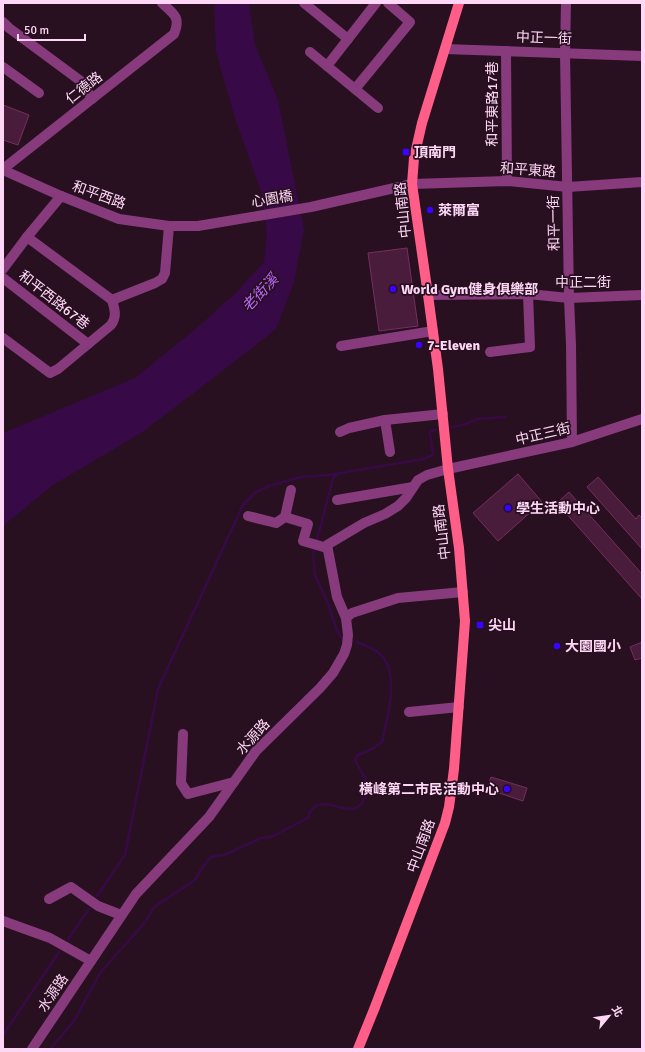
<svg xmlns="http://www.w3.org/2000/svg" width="645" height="1052" viewBox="0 0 645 1052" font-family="Signika,'Noto Sans TC',sans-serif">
	<rect width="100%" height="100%" fill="#281021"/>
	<polygon fill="#370a47" points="214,3 249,3 255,45 278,100 304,230 294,282 276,329 212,379 141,433 53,485 3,526 3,433 135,378 193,331 236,293 264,262 267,234 261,192 234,115 216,52"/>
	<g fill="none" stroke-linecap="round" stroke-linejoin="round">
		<g stroke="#370a47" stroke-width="2.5">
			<polyline points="452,427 462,425 478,419 505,417"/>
			<polyline points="316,543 333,479 337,474"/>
			<polyline points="315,548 313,553 315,575 329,606 337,631 343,639"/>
			<polyline points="97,896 125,855 158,689 243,505 256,492 269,486 301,477 329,475 423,459 433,455 430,431 436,430"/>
			<polyline points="68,939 89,909"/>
			<polyline points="3,1035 59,952"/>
			<path d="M50,1049l24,-28 26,-48 46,-52 8,-14 41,-27 7,-12 9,-11 13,-2 37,-17 10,-1 37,-19c7,-29 37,-2 50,-11 6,-4 9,-13 11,-19l-4,-10 -8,-14 -2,-4 3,-5 14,-6 10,-7c5,-24 19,-68 -2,-88 -6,-6 -16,-9 -24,-12"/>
		</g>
	</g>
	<g fill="#491c3b" stroke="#752e5f">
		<polygon points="3,105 29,115 18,145 3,140"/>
		<polygon points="407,248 418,326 379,331 368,253"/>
		<polygon points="518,474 542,502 498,541 473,513"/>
		<polygon points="598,477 636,519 639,515 642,518 642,549 587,487"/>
		<polygon points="569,492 642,574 642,599 557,503"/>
		<polygon points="642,642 642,658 635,660 630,647"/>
		<polygon points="491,777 527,788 523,801 487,789"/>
	</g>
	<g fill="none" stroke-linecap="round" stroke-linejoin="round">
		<g stroke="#873b7c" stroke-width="10">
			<polyline points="304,3 348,39"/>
			<polyline points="566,3 565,53 569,298 571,345 572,442"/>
			<polyline points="3,22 9,28 82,82 92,99"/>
			<polyline points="445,49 642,56"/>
			<polyline points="506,51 507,181"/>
			<polyline points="310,52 378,108"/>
			<polyline points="327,66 376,3"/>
			<polyline points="3,67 39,93"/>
			<polyline points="355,89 410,22 388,3"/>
			<path d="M3,169l171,-135c7,-17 0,-20 -12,-31"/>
			<polyline points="3,170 61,196 119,219 169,226 198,226 311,207 412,184 507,181 568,187 642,182"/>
			<polyline points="27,237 112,300"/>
			<polyline points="3,269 27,237 61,196"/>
			<polyline points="3,278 88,344"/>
			<polyline points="428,295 528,294 569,298 642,295"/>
			<polyline points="112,300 155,283 162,279 165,273 169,226"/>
			<path d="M3,338l47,35 8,-4 53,-44c6,-8 4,-15 1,-25"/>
			<polyline points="341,346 433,331"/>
			<polyline points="490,352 530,347 528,294"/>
			<polyline points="385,420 390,452"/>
			<polyline points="340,432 349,428 385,420 443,414"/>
			<polyline points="337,500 413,487"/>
			<polyline points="248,516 276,523 285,517 308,524 303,541 327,548"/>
			<polyline points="285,517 291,490"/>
			<polyline points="346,618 352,613 398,598 463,592"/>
			<polyline points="409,712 459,707"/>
			<polyline points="183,734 181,783 188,794 234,782"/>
			<polyline points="49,899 71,887 98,906 121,915"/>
			<polyline points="3,921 50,938 91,961"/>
			<polyline points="32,1049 136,894 209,817 256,751 320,688 333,673 344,654 347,645 348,635 346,618 337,597 327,545 364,523 385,514 398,506 406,498 418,480 427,475 448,469 572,442 642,419"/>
		</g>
		<polyline stroke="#ff5e89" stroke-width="10" points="358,1049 375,1007 445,823 449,807 454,769 465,621 459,548 448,469 438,369 428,295 412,184 414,158 422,123 459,3"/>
	</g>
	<g fill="#3803ff" stroke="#281021" stroke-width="1.5">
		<rect x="402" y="148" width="8" height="8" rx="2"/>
		<circle cx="430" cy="210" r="4"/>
		<circle cx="393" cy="289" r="4"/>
		<circle cx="419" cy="345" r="4"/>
		<circle cx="508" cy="508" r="4"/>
		<rect x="476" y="621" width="8" height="8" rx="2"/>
		<circle cx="557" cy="646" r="4"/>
		<circle cx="507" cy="789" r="4"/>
	</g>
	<g text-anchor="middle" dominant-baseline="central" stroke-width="3.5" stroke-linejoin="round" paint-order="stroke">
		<g font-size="14" fill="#ffd7f6" stroke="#281021">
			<text transform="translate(544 38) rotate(2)">中正一街</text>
			<text transform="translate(84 88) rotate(-38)">仁德路</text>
			<text transform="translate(492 104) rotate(-90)">和平東路17巷</text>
			<text transform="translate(528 170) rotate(4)">和平東路</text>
			<text transform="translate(99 195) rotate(20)">和平西路</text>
			<text transform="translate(272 199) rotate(-9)">心園橋</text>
			<text transform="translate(403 210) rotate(-96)">中山南路</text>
			<text transform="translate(554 223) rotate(-91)">和平一街</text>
			<text x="583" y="282">中正二街</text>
			<text transform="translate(54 300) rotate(38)">和平西路67巷</text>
			<text transform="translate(543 434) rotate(-13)">中正三街</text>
			<text transform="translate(442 532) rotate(-97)">中山南路</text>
			<text transform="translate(253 737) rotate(-48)">水源路</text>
			<text transform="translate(421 846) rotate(-70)">中山南路</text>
			<text transform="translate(53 993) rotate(-56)">水源路</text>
		</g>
		<g font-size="14" font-weight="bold" fill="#ffd7f6" stroke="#281021" text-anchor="start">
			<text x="414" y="152">頂南門</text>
			<text x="438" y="210">萊爾富</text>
			<text x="401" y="289">World Gym健身俱樂部</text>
			<text x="427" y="345">7-Eleven</text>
			<text x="516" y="508">學生活動中心</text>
			<text x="488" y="625">尖山</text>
			<text x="565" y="646">大園國小</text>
			<text x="499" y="789" text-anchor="end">橫峰第二市民活動中心</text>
		</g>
		<g font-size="15" font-style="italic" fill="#bd65ff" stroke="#281021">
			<text transform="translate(260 293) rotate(-47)">老街溪</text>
		</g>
	</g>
	<rect width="645" height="1052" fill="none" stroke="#ffd7f6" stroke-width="8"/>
	<g transform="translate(609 1016) rotate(61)" stroke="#281021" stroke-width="3" paint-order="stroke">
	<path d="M0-3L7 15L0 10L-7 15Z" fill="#ffd7f6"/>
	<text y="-6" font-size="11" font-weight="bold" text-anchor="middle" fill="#ffd7f6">北</text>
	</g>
	<path d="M18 34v6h67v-6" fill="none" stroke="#ffd7f6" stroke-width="2"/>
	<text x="24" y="34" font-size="12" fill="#ffd7f6" stroke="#281021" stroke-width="3" paint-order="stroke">50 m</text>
</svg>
